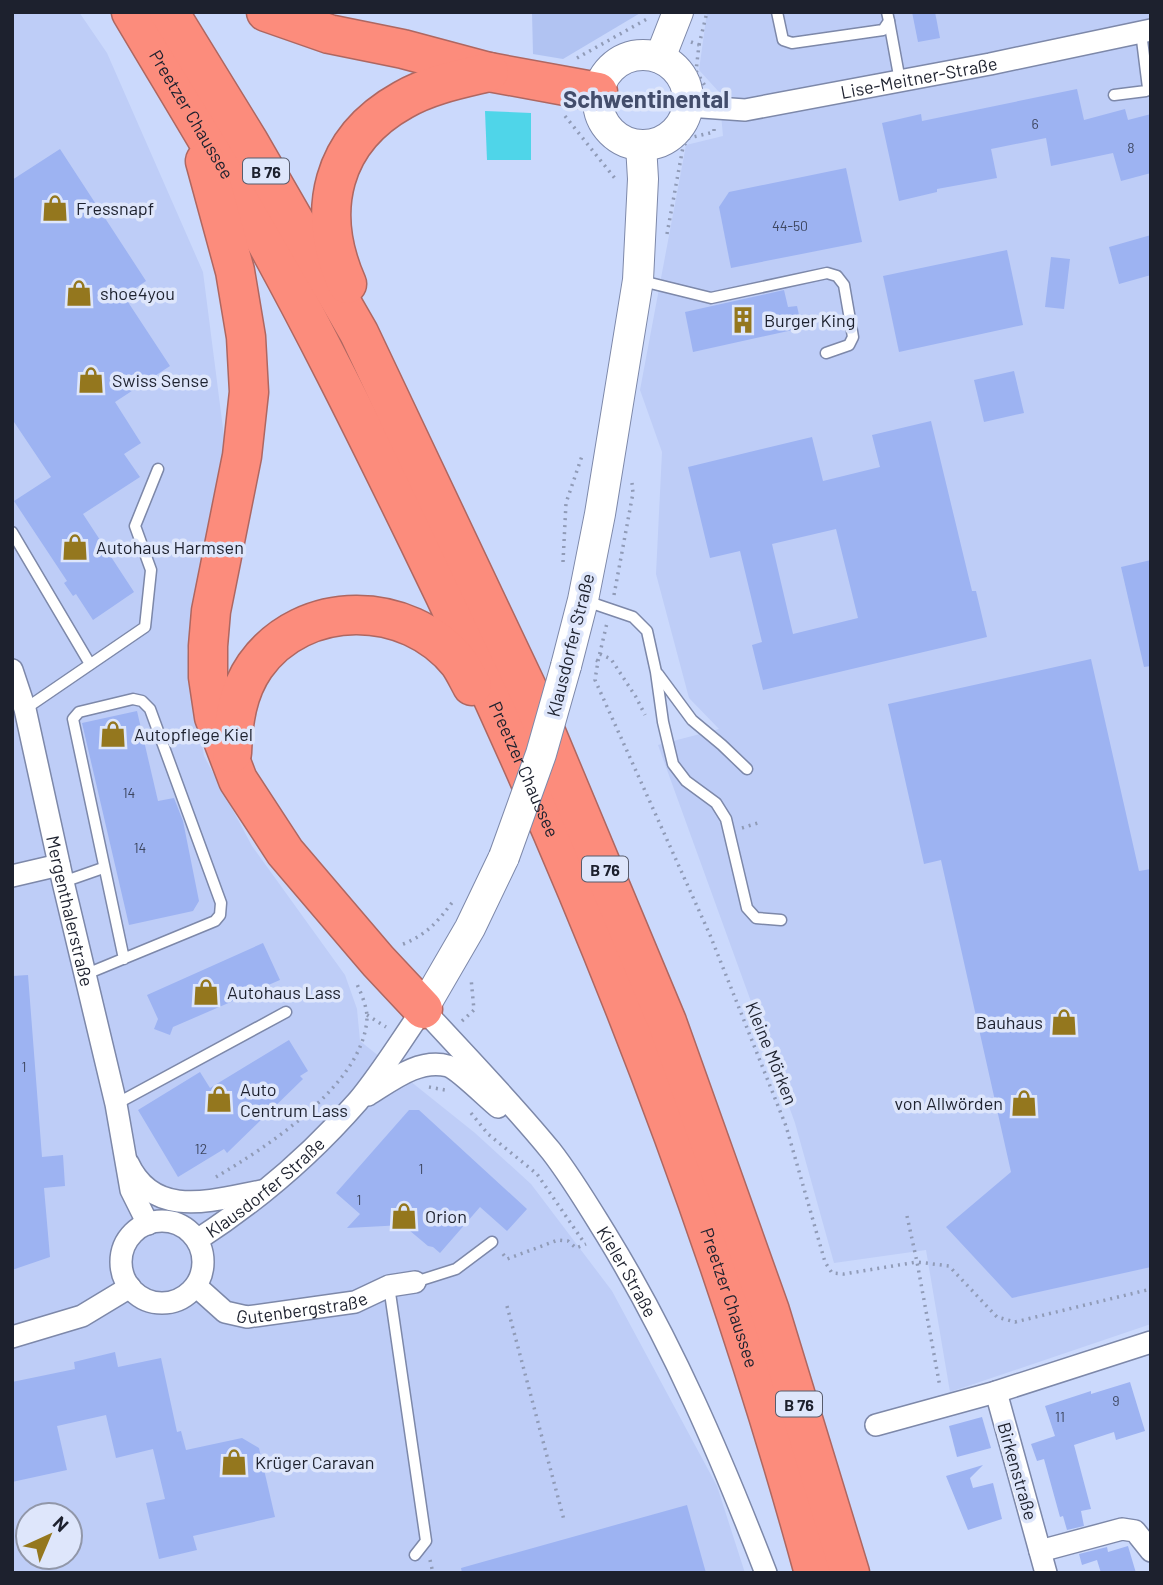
<svg xmlns="http://www.w3.org/2000/svg" width="1163" height="1585" viewBox="0 0 1163 1585" font-family="Barlow,sans-serif">
	<rect width="100%" height="100%" fill="#cbd9fc"/>
	<g fill="#becdf7" fill-rule="evenodd">
		<path d="M12,12h67l28,41 96,219 23,180 -39,199 17,105 48,90 93,129 12,34 3,32 115,92 56,51 81,107 105,195 28,87h-733zM28,1515h42v42h-42z"/>
		<polygon points="707,12 1151,12 1151,1324 950,1392 926,1250 834,1263 795,1123 658,745 719,729 689,698 656,574 662,452 640,390 686,145 723,136 719,92 699,70"/>
	</g>
	<polygon fill="#b1c3f2" points="532,12 642,12 563,59 533,54"/>
	<polygon fill="#4fd5e9" points="485,111 531,113 531,160 487,160"/>
	<g fill="#9db3f2" fill-rule="evenodd">
		<polygon points="912,12 935,12 940,38 918,42"/>
		<polygon points="1077,89 1084,120 1125,109 1128,120 1151,114 1151,173 1121,181 1113,153 1051,166 1046,138 991,149 997,178 937,189 937,192 899,201 882,123 921,114 922,121"/>
		<polygon points="60,149 146,281 124,296 170,366 115,402 141,443 124,454 140,477 83,514 134,592 93,620 76,594 73,596 64,583 67,581 14,501 51,477 12,419 12,180"/>
		<polygon points="846,168 862,242 731,268 719,207 729,192"/>
		<polygon points="1151,235 1151,275 1119,284 1109,247"/>
		<polygon points="1007,250 1023,325 899,352 883,276"/>
		<polygon points="1051,257 1070,259 1064,309 1045,307"/>
		<polygon points="784,290 788,307 797,306 802,328 693,352 685,312"/>
		<polygon points="1014,371 1024,413 984,422 974,380"/>
		<path d="M931,421l41,170h4l11,46 -224,53 -11,-45 10,-3 -22,-91 -30,7 -22,-91 124,-30 11,44 57,-14 -8,-32zM836,529l22,89 -65,16 -21,-90z"/>
		<polygon points="1151,560 1151,666 1144,667 1121,567"/>
		<polygon points="1091,659 1139,871 1151,869 1151,1267 1012,1298 946,1227 1011,1172 941,860 924,864 888,704"/>
		<polygon points="137,711 158,801 174,798 183,821 199,901 193,911 129,925 82,723"/>
		<polygon points="263,943 280,980 259,989 256,997 248,1000 240,998 173,1027 170,1035 154,1029 158,1019 147,995"/>
		<polygon points="28,975 42,1157 63,1155 65,1186 44,1188 50,1257 12,1270 12,976"/>
		<polygon points="289,1040 308,1071 300,1076 303,1079 227,1153 224,1149 178,1177 138,1110 200,1072 210,1088"/>
		<polygon points="409,1110 419,1110 527,1209 507,1231 480,1207 440,1253 433,1247 428,1246 403,1225 347,1228 360,1214 336,1193"/>
		<polygon points="115,1352 118,1367 161,1358 177,1432 181,1431 186,1450 242,1438 259,1448 275,1517 193,1536 197,1550 159,1559 146,1503 165,1499 153,1449 116,1458 106,1415 57,1426 67,1470 12,1482 12,1382 75,1369 74,1362"/>
		<polygon points="1130,1382 1145,1431 1116,1440 1114,1432 1074,1445 1091,1509 1081,1511 1084,1526 1067,1530 1063,1516 1060,1517 1044,1459 1037,1461 1031,1444 1055,1436 1045,1406 1091,1391 1091,1394"/>
		<polygon points="982,1417 991,1448 957,1457 949,1426"/>
		<polygon points="983,1465 970,1478 973,1488 993,1483 1002,1519 968,1530 946,1476"/>
		<polygon points="687,1505 706,1573 462,1573 461,1568"/>
		<polygon points="1128,1546 1136,1573 1101,1573 1097,1560 1082,1565 1079,1554 1107,1547 1108,1552"/>
	</g>
	<g fill="none" stroke-linecap="round" stroke-linejoin="round">
		<defs>
			<g id="lane">
				<polyline points="777,12 783,40 792,43 883,30 889,21 887,12"/>
				<polyline points="889,21 900,81"/>
				<polyline points="1114,95 1146,91 1148,88 1141,32"/>
				<polyline points="638,280 711,298 827,273 837,276 844,285 853,337 849,345 826,353"/>
				<polyline points="12,532 90,664"/>
				<polyline points="586,601 633,617 647,631 656,672 663,722 673,764 686,781 716,803 726,819 747,908 756,918 781,920"/>
				<polyline points="658,674 692,720 722,745 747,769"/>
				<polyline points="25,709 145,627 151,570 135,526 158,469"/>
				<polyline points="63,882 103,868"/>
				<polyline points="84,975 215,921 220,915 221,903 150,709 142,701 133,699 79,712 73,719 124,959"/>
				<polyline points="116,1104 286,1012"/>
				<polyline points="415,1282 456,1269 492,1242"/>
				<polyline points="389,1286 426,1541 415,1555"/>
			</g>
			<g id="street">
				<path id="s1" d="M688,106l57,4 245,-46 161,-34"/>
				<path id="s2" d="M12,670l13,39 38,173 53,222 15,86 17,34"/>
				<polyline points="12,876 59,865"/>
				<path d="M368,1095c23,-14 51,-37 80,-29 10,3 40,33 50,41"/>
				<path d="M128,1163c26,57 85,37 133,28"/>
				<circle cx="162" cy="1262" r="41"/>
				<path id="s3" d="M197,1240c60,-39 114,-85 161,-139 24,-29 44,-62 65,-92 43,47 88,93 128,142 21,27 38,56 56,85 65,106 114,221 159,337"/>
				<path id="s4" d="M196,1286l29,26 22,5 108,-15 34,-16 26,-4"/>
				<polyline points="12,1337 82,1316 130,1287"/>
				<polyline points="876,1425 996,1392"/>
				<polyline points="1040,1551 1122,1529 1135,1531 1151,1551"/>
				<polyline points="1046,1573 996,1392 1151,1342"/>
			</g>
			<g id="secondary">
				<circle cx="643" cy="100" r="45"/>
				<polyline points="660,58 678,12"/>
				<polyline points="566,666 583,600 600,514 638,280 643,179 641,145"/>
				<polyline points="423,1009 470,928 504,857"/>
			</g>
			<g id="highway">
				<path id="s5" d="M131,12c38,64 77,128 114,192 62,110 118,223 173,336 162,332 298,676 396,1033"/>
				<polyline points="169,12 249,142 359,333 530,694 667,1022 770,1311 850,1573"/>
				<polyline points="266,12 329,34 403,49 489,72 598,92"/>
				<polyline points="205,161 235,271 246,337 249,392 242,456 211,611 208,646 208,677 214,717 238,780 285,852 378,961 423,1009"/>
				<path d="M347,284c-32,-73 -16,-144 56,-184 26,-15 57,-21 86,-28"/>
				<path d="M232,753c1,-31 5,-61 23,-87 48,-68 153,-67 204,-3 5,7 9,16 13,23"/>
			</g>
		</defs>
		<use href="#lane" stroke="#7d88a9" stroke-width="13"/>
		<use href="#street" stroke="#7d88a9" stroke-width="24"/>
		<use href="#secondary" stroke="#7d88a9" stroke-width="32"/>
		<use href="#highway" stroke="#ae6761" stroke-width="41"/>
		<g stroke="#909bb7" stroke-width="3.5" stroke-dasharray="2 5" stroke-linecap="butt">
			<polyline points="691,42 699,45 696,71 705,86"/>
			<polyline points="699,45 707,12"/>
			<polyline points="577,58 647,19"/>
			<polyline points="565,116 617,181"/>
			<polyline points="667,234 683,147 689,138 714,132 714,129"/>
			<polyline points="563,562 566,503 583,453"/>
			<polyline points="614,595 633,493 632,483"/>
			<polyline points="600,654 611,659 636,697 645,715"/>
			<polyline points="596,660 598,661 595,680 710,935 786,1126 825,1262 832,1273 844,1274 917,1262 940,1387"/>
			<polyline points="598,661 607,623"/>
			<polyline points="742,828 761,822"/>
			<path d="M403,944c24,-9 36,-24 51,-44"/>
			<polyline points="367,1015 386,1027"/>
			<polyline points="462,1021 474,1010 471,978"/>
			<polyline points="429,1087 445,1090"/>
			<polyline points="471,1113 488,1134 537,1174 583,1241"/>
			<path d="M216,1177c51,-30 148,-93 151,-159 0,-12 -6,-25 -11,-36"/>
			<polyline points="907,1216 917,1262 949,1266 997,1317 1015,1322 1151,1289"/>
			<polyline points="503,1254 507,1259 558,1240 568,1241 576,1248 586,1244"/>
			<polyline points="507,1306 564,1520"/>
			<polyline points="430,1560 433,1573"/>
		</g>
		<use href="#lane" stroke="#fff" stroke-width="10"/>
		<use href="#street" stroke="#fff" stroke-width="21"/>
		<use href="#secondary" stroke="#fff" stroke-width="30"/>
		<use href="#highway" stroke="#fc8c7c" stroke-width="38"/>
		<defs>
			<polyline id="secondary-bridge" points="504,857 541,754 566,666"/>
		</defs>
		<use href="#secondary-bridge" stroke="#7d88a9" stroke-width="32" stroke-linecap="butt"/>
		<use href="#secondary-bridge" stroke="#fff" stroke-width="30"/>
	</g>
	<defs>
		<symbol id="shop-bare" viewBox="-9 -9 18 18"><path d="M-5-2.5h2.3a2.7 3.5 0 0 1 5.4 0H5L5.5 6h-11ZM-1.5-2.5h3a1.5 2.3 0 0 0-3 0Z" fill="#94771e" stroke="#dee6fb" stroke-width="2.5" paint-order="stroke"/></symbol>
		<symbol id="building-bare" viewBox="-9 -9 18 18"><path d="M-4-6H4V6H1V3H-1V6H-4ZM-2.5-4.3h1.7v1.8h-1.7ZM.8-4.3h1.7v1.8H.8ZM-2.5-1h1.7V.8h-1.7ZM.8-1h1.7V.8H.8Z" fill="#94771e" stroke="#dee6fb" stroke-width="2.5" paint-order="stroke"/></symbol>
	</defs>
	<g fill-rule="evenodd">
		<use href="#shop-bare" x="36" y="189" width="38" height="38"/>
		<use href="#shop-bare" x="60" y="274" width="38" height="38"/>
		<use href="#building-bare" x="724" y="301" width="38" height="38"/>
		<use href="#shop-bare" x="72" y="361" width="38" height="38"/>
		<use href="#shop-bare" x="56" y="528" width="38" height="38"/>
		<use href="#shop-bare" x="94" y="715" width="38" height="38"/>
		<use href="#shop-bare" x="187" y="973" width="38" height="38"/>
		<use href="#shop-bare" x="1045" y="1003" width="38" height="38"/>
		<use href="#shop-bare" x="200" y="1080" width="38" height="38"/>
		<use href="#shop-bare" x="1005" y="1084" width="38" height="38"/>
		<use href="#shop-bare" x="385" y="1197" width="38" height="38"/>
		<use href="#shop-bare" x="215" y="1443" width="38" height="38"/>
	</g>
	<g text-anchor="middle" dominant-baseline="central" stroke-width="7" stroke-linejoin="round" paint-order="stroke">
		<g font-size="14" fill="#3d465f">
			<text x="1035" y="123">6</text>
			<text x="1131" y="147">8</text>
			<text x="790" y="225">44-50</text>
			<text x="129" y="792">14</text>
			<text x="140" y="847">14</text>
			<text x="24" y="1066">1</text>
			<text x="201" y="1148">12</text>
			<text x="421" y="1168">1</text>
			<text x="359" y="1199">1</text>
			<text x="1116" y="1400">9</text>
			<text x="1060" y="1416">11</text>
		</g>
		<g fill="#dee6fb" stroke="#575c6c" stroke-width="2">
			<rect x="243" y="158.5" width="46" height="25" rx="5"/>
			<rect x="582" y="856.5" width="46" height="25" rx="5"/>
			<rect x="776" y="1391.5" width="46" height="25" rx="5"/>
		</g>
		<g font-size="16" font-weight="bold" fill="#1d212e">
			<text x="266" y="171">B 76</text>
			<text x="605" y="869">B 76</text>
			<text x="799" y="1404">B 76</text>
		</g>
		<g font-size="18" fill="#1d212e" stroke="#dee6fb">
			<text stroke="none"><textPath href="#s1" startOffset="234">Lise-Meitner-Straße</textPath></text>
			<text stroke="none"><textPath href="#s5" startOffset="119">Preetzer Chaussee</textPath></text>
			<text transform="translate(570 645) rotate(-76)">Klausdorfer Straße</text>
			<text stroke="none"><textPath href="#s5" startOffset="854">Preetzer Chaussee</textPath></text>
			<text stroke="none"><textPath href="#s2" startOffset="248">Mergenthalerstraße</textPath></text>
			<text transform="translate(772 1053) rotate(68)">Kleine Mörken</text>
			<text stroke="none"><textPath href="#s3" startOffset="86">Klausdorfer Straße</textPath></text>
			<text stroke="none"><textPath href="#s3" startOffset="660">Kieler Straße</textPath></text>
			<text stroke="none"><textPath href="#s5" startOffset="1421">Preetzer Chaussee</textPath></text>
			<text stroke="none"><textPath href="#s4" startOffset="117">Gutenbergstraße</textPath></text>
			<text transform="translate(1018 1471) rotate(74)">Birkenstraße</text>
		</g>
		<g font-size="18" fill="#1d212e" stroke="#dee6fb" text-anchor="start">
			<text x="76" y="208">Fressnapf</text>
			<text x="100" y="293">shoe4you</text>
			<text x="764" y="320">Burger King</text>
			<text x="112" y="380">Swiss Sense</text>
			<text x="96" y="547">Autohaus Harmsen</text>
			<text x="134" y="734">Autopflege Kiel</text>
			<text x="227" y="992">Autohaus Lass</text>
			<text x="1043" y="1022" text-anchor="end">Bauhaus</text>
			<text x="240" y="1089">Auto<tspan x="240" dy="21">Centrum Lass</tspan></text>
			<text x="1003" y="1103" text-anchor="end">von Allwörden</text>
			<text x="425" y="1216">Orion</text>
			<text x="255" y="1462">Krüger Caravan</text>
		</g>
		<g font-size="24" font-weight="bold" fill="#434d6b" stroke="#dee6fb">
			<text x="646" y="98">Schwentinental</text>
		</g>
	</g>
	<rect width="1163" height="1585" fill="none" stroke="#1d212e" stroke-width="28"/>
	<g transform="translate(49 1536) rotate(44)"><circle r="33" fill="#dee6fb" stroke="#9197a9" stroke-width="2"/>
	<path d="M0-5L12 26L0 18L-12 26Z" fill="#94771e"/>
	<text y="-10" font-size="19" font-weight="bold" text-anchor="middle" fill="#1d212e">N</text>
	</g>
</svg>
